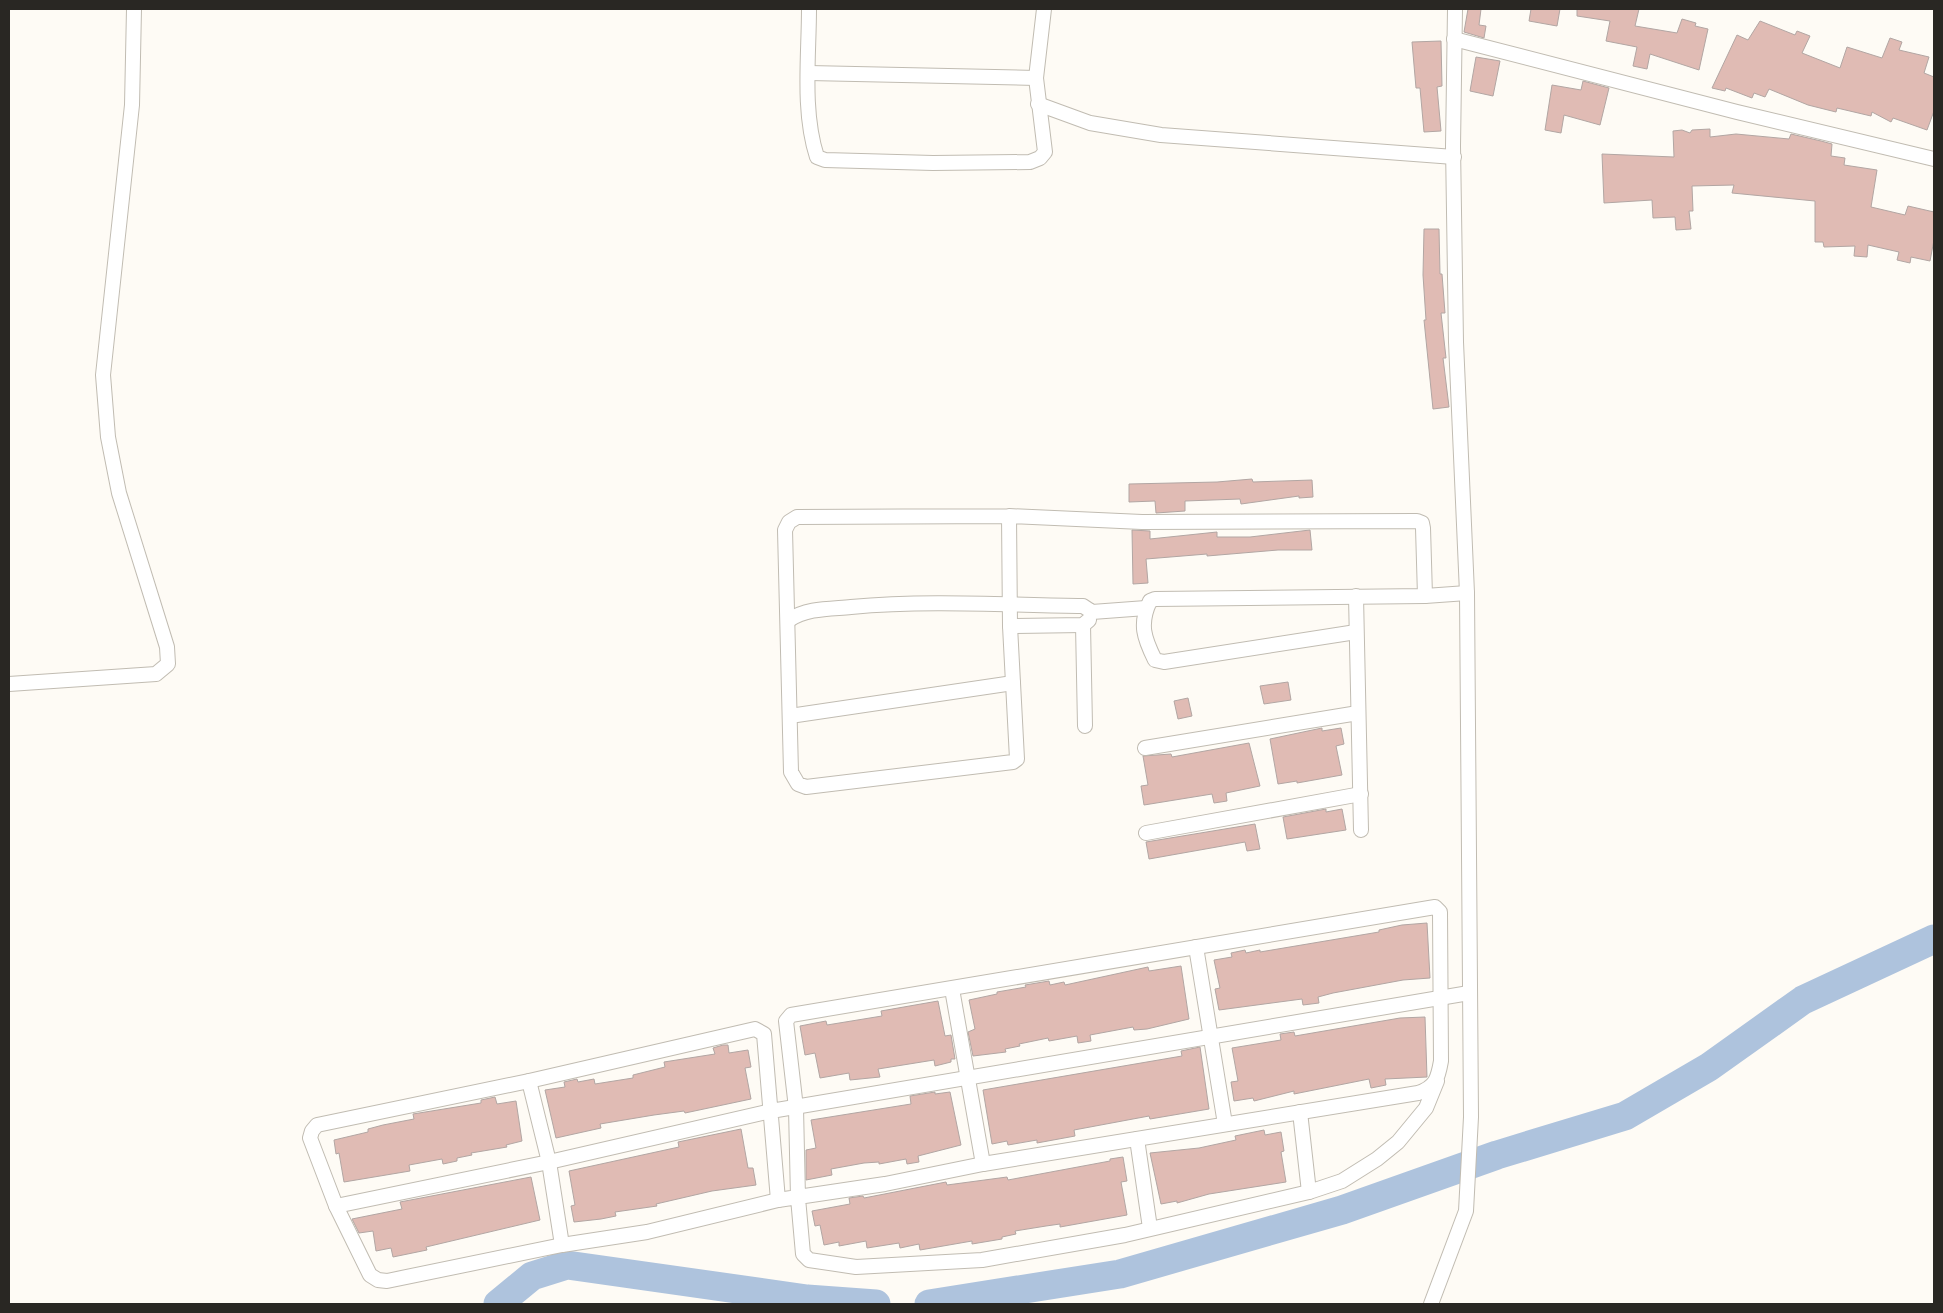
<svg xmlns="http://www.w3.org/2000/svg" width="1943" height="1313" viewBox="0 0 1943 1313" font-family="'Archivo Narrow',sans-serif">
	<rect width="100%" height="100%" fill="#fefbf5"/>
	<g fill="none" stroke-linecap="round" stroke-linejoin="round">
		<g stroke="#aec3dd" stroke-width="29">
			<polyline points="498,1304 532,1276 567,1265 807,1299 876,1304"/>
			<polyline points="929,1304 1120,1274 1342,1210 1497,1155 1625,1116 1709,1067 1803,1000 1934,939"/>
		</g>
	</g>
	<g fill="#e0bbb4" stroke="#b2a6a3">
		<polygon points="1468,9 1481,9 1479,25 1486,26 1484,38 1464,32"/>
		<polygon points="1531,9 1560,9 1557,26 1529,21"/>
		<polygon points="1577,9 1639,9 1635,26 1677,33 1682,19 1696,23 1695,26 1708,29 1699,70 1650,54 1647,69 1633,66 1637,47 1606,41 1610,21 1577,16"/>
		<polygon points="1760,21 1795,35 1797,31 1810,36 1802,53 1840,68 1847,47 1882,58 1890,38 1902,42 1899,50 1929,57 1924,73 1934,77 1934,111 1927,130 1893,118 1891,122 1872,112 1871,116 1837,108 1836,112 1808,105 1769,89 1765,97 1754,93 1752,98 1726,88 1725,91 1712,88 1737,35 1748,40"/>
		<polygon points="1441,41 1442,86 1437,87 1441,131 1424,132 1420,88 1416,88 1412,42"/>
		<polygon points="1476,57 1500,61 1493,96 1470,91"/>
		<polygon points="1583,81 1609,88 1600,125 1564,115 1561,133 1545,130 1552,85 1581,90"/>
		<polygon points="1710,129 1710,137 1736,134 1789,139 1791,134 1821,141 1832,144 1831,156 1845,158 1844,165 1877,170 1871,207 1905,215 1908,206 1934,212 1934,240 1930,261 1911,257 1910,263 1897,260 1899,252 1868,245 1867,257 1854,256 1855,246 1824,247 1823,242 1815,242 1815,201 1732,193 1734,185 1692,186 1693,211 1689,211 1691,229 1676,230 1675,217 1653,218 1652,200 1604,203 1602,154 1674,157 1673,131 1682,130 1690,133 1692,130"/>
		<polygon points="1424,229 1439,229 1440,274 1442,274 1445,313 1441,313 1446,358 1443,358 1449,407 1433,409 1424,320 1426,320 1423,275"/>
		<polygon points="1252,479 1253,482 1312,480 1313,497 1299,498 1299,496 1241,504 1240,499 1185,501 1185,511 1156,513 1155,501 1129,502 1129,484 1217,482"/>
		<polygon points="1132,530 1150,531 1150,539 1217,532 1217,537 1250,537 1310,530 1312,550 1278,550 1207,556 1207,554 1146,559 1148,583 1133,584"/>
		<polygon points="1288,682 1291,700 1264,704 1260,686"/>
		<polygon points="1188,698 1192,716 1178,719 1174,701"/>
		<polygon points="1322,728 1322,731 1341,728 1344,744 1336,746 1342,775 1297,783 1297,781 1278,784 1270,739"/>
		<polygon points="1249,743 1260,786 1226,793 1227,801 1214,803 1212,794 1144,805 1141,786 1148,785 1143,756 1171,754 1172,757"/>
		<polygon points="1326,809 1326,812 1342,809 1346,830 1287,839 1283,817"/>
		<polygon points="1255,824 1260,849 1247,851 1245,842 1149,859 1146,842"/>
		<polygon points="1427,923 1430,978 1403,980 1333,993 1318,997 1319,1003 1303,1005 1302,999 1219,1010 1215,989 1220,988 1214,960 1232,957 1231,953 1245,950 1246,953 1260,950 1260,952 1379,932 1379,930 1402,925"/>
		<polygon points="1181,966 1189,1019 1147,1029 1134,1030 1133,1027 1090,1035 1091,1041 1078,1043 1077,1036 1049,1041 1048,1038 1019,1044 1020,1046 1005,1049 1006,1052 973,1056 968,1032 975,1029 969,1000 997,994 997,992 1026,987 1025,985 1049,981 1050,985 1064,982 1065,985 1148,967 1149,971"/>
		<polygon points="938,1001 945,1036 951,1035 955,1059 951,1059 951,1062 935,1066 934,1060 878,1069 880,1077 850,1080 849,1073 820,1078 815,1053 805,1055 800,1026 826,1021 827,1025 882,1016 881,1011"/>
		<polygon points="1425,1017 1427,1077 1385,1079 1386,1085 1371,1088 1369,1079 1294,1094 1294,1091 1254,1101 1253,1098 1234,1101 1231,1082 1238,1081 1232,1048 1281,1040 1280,1034 1294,1032 1295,1036 1400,1018"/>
		<polygon points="723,1045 728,1045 729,1053 748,1050 751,1067 745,1068 751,1099 685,1113 684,1111 654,1115 600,1124 601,1128 556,1138 545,1090 565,1087 564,1082 577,1079 578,1082 594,1079 595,1084 633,1078 633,1075 665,1067 664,1062 715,1054 713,1048"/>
		<polygon points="1200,1047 1209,1109 1150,1119 1149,1116 1074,1130 1075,1136 1037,1143 1037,1140 1008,1145 1007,1141 992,1144 983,1090 1182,1056 1181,1051"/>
		<polygon points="935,1092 935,1094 950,1092 961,1145 918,1156 919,1162 907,1164 906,1159 879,1164 879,1162 864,1163 831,1169 832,1175 806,1180 806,1150 816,1148 811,1120 911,1104 910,1096"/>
		<polygon points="495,1097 497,1104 516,1101 522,1141 506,1145 507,1147 471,1153 472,1155 457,1158 457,1161 443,1164 442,1159 409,1165 410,1171 344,1182 339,1153 336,1154 334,1140 368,1132 368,1129 383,1125 414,1119 413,1114 481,1103 481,1100"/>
		<polygon points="741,1129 748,1168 753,1168 756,1185 712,1191 656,1204 657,1206 615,1212 616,1216 601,1219 574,1222 571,1206 575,1205 569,1171 679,1147 678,1142"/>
		<polygon points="1264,1130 1265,1135 1281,1132 1284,1151 1281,1152 1286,1182 1209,1194 1177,1203 1177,1201 1161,1204 1150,1153 1199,1148 1236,1140 1235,1136"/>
		<polygon points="1123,1157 1127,1181 1121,1182 1127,1215 1060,1227 1060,1224 1046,1226 1015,1231 1016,1234 1002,1237 1002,1239 972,1244 972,1241 920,1250 919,1244 900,1248 899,1243 867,1248 866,1241 839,1246 839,1242 824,1245 820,1225 815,1226 812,1211 850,1204 849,1198 863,1196 864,1198 946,1182 947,1185 1007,1177 1008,1180 1110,1161 1110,1159"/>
		<polygon points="531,1177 540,1220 426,1247 427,1250 393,1257 391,1248 376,1251 373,1231 359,1233 352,1219 402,1209 400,1202"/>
	</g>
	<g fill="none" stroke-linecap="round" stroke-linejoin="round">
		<defs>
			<g id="street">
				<path d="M809,9c0,47 -7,102 8,148l8,3 108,3 97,-1 10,-4 5,-6 -9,-74 8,-69"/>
				<polyline points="1454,39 1737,112 1934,159"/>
				<polyline points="809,73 1036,78"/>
				<polyline points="1038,104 1090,123 1161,135 1454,157"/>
				<polyline points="1009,516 1010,626 1017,759 1013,762 806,787 798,784 791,772 785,530 789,522 797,517 1009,516 1142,522 1417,521 1422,523 1423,528 1425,596"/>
				<polyline points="1356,596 1361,830"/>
				<path d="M789,620c18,-12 40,-11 62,-13 77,-7 154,-2 232,-1l9,6 54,-4"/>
				<polyline points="1083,625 1085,726"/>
				<polyline points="1010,626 1083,625 1089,620"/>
				<path d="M1356,632l-192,30 -9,-2c-11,-22 -16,-36 -5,-59l5,-2 270,-3 42,-3"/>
				<polyline points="9,684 156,674 168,664 167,647 119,493 108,437 103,375 132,105 134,9"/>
				<polyline points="790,716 1013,683"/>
				<polyline points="1145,748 1358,713"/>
				<polyline points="1146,833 1361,794"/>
				<polyline points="1196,947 1225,1124"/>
				<polyline points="952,989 983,1164"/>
				<polyline points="529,1081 549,1162 562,1245"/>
				<polyline points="1300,1112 1309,1192"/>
				<polyline points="1137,1139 1150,1228"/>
				<polyline points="778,1200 764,1034 755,1029 529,1081 317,1125 312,1131 310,1138 336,1206 549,1162 771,1111 1469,993"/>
				<path d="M336,1206l34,69 8,5 9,1 175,-36 85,-13 131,-32 107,-16 98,-20 435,-71c18,-6 20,-15 23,-32l-1,-149 -5,-5 -644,108 -5,6 10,87 2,90 5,56 6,6 47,7 126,-7 143,-25 184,-43 33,-11 35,-22 21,-17 28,-34 11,-27"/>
				<polyline points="1431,1304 1466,1211 1471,1117 1467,593 1456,342 1453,146 1455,9"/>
			</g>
		</defs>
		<use href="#street" stroke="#c1bcb2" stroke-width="16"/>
		<use href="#street" stroke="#fff" stroke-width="14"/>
	</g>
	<rect width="1943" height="1313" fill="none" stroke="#292723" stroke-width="20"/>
</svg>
